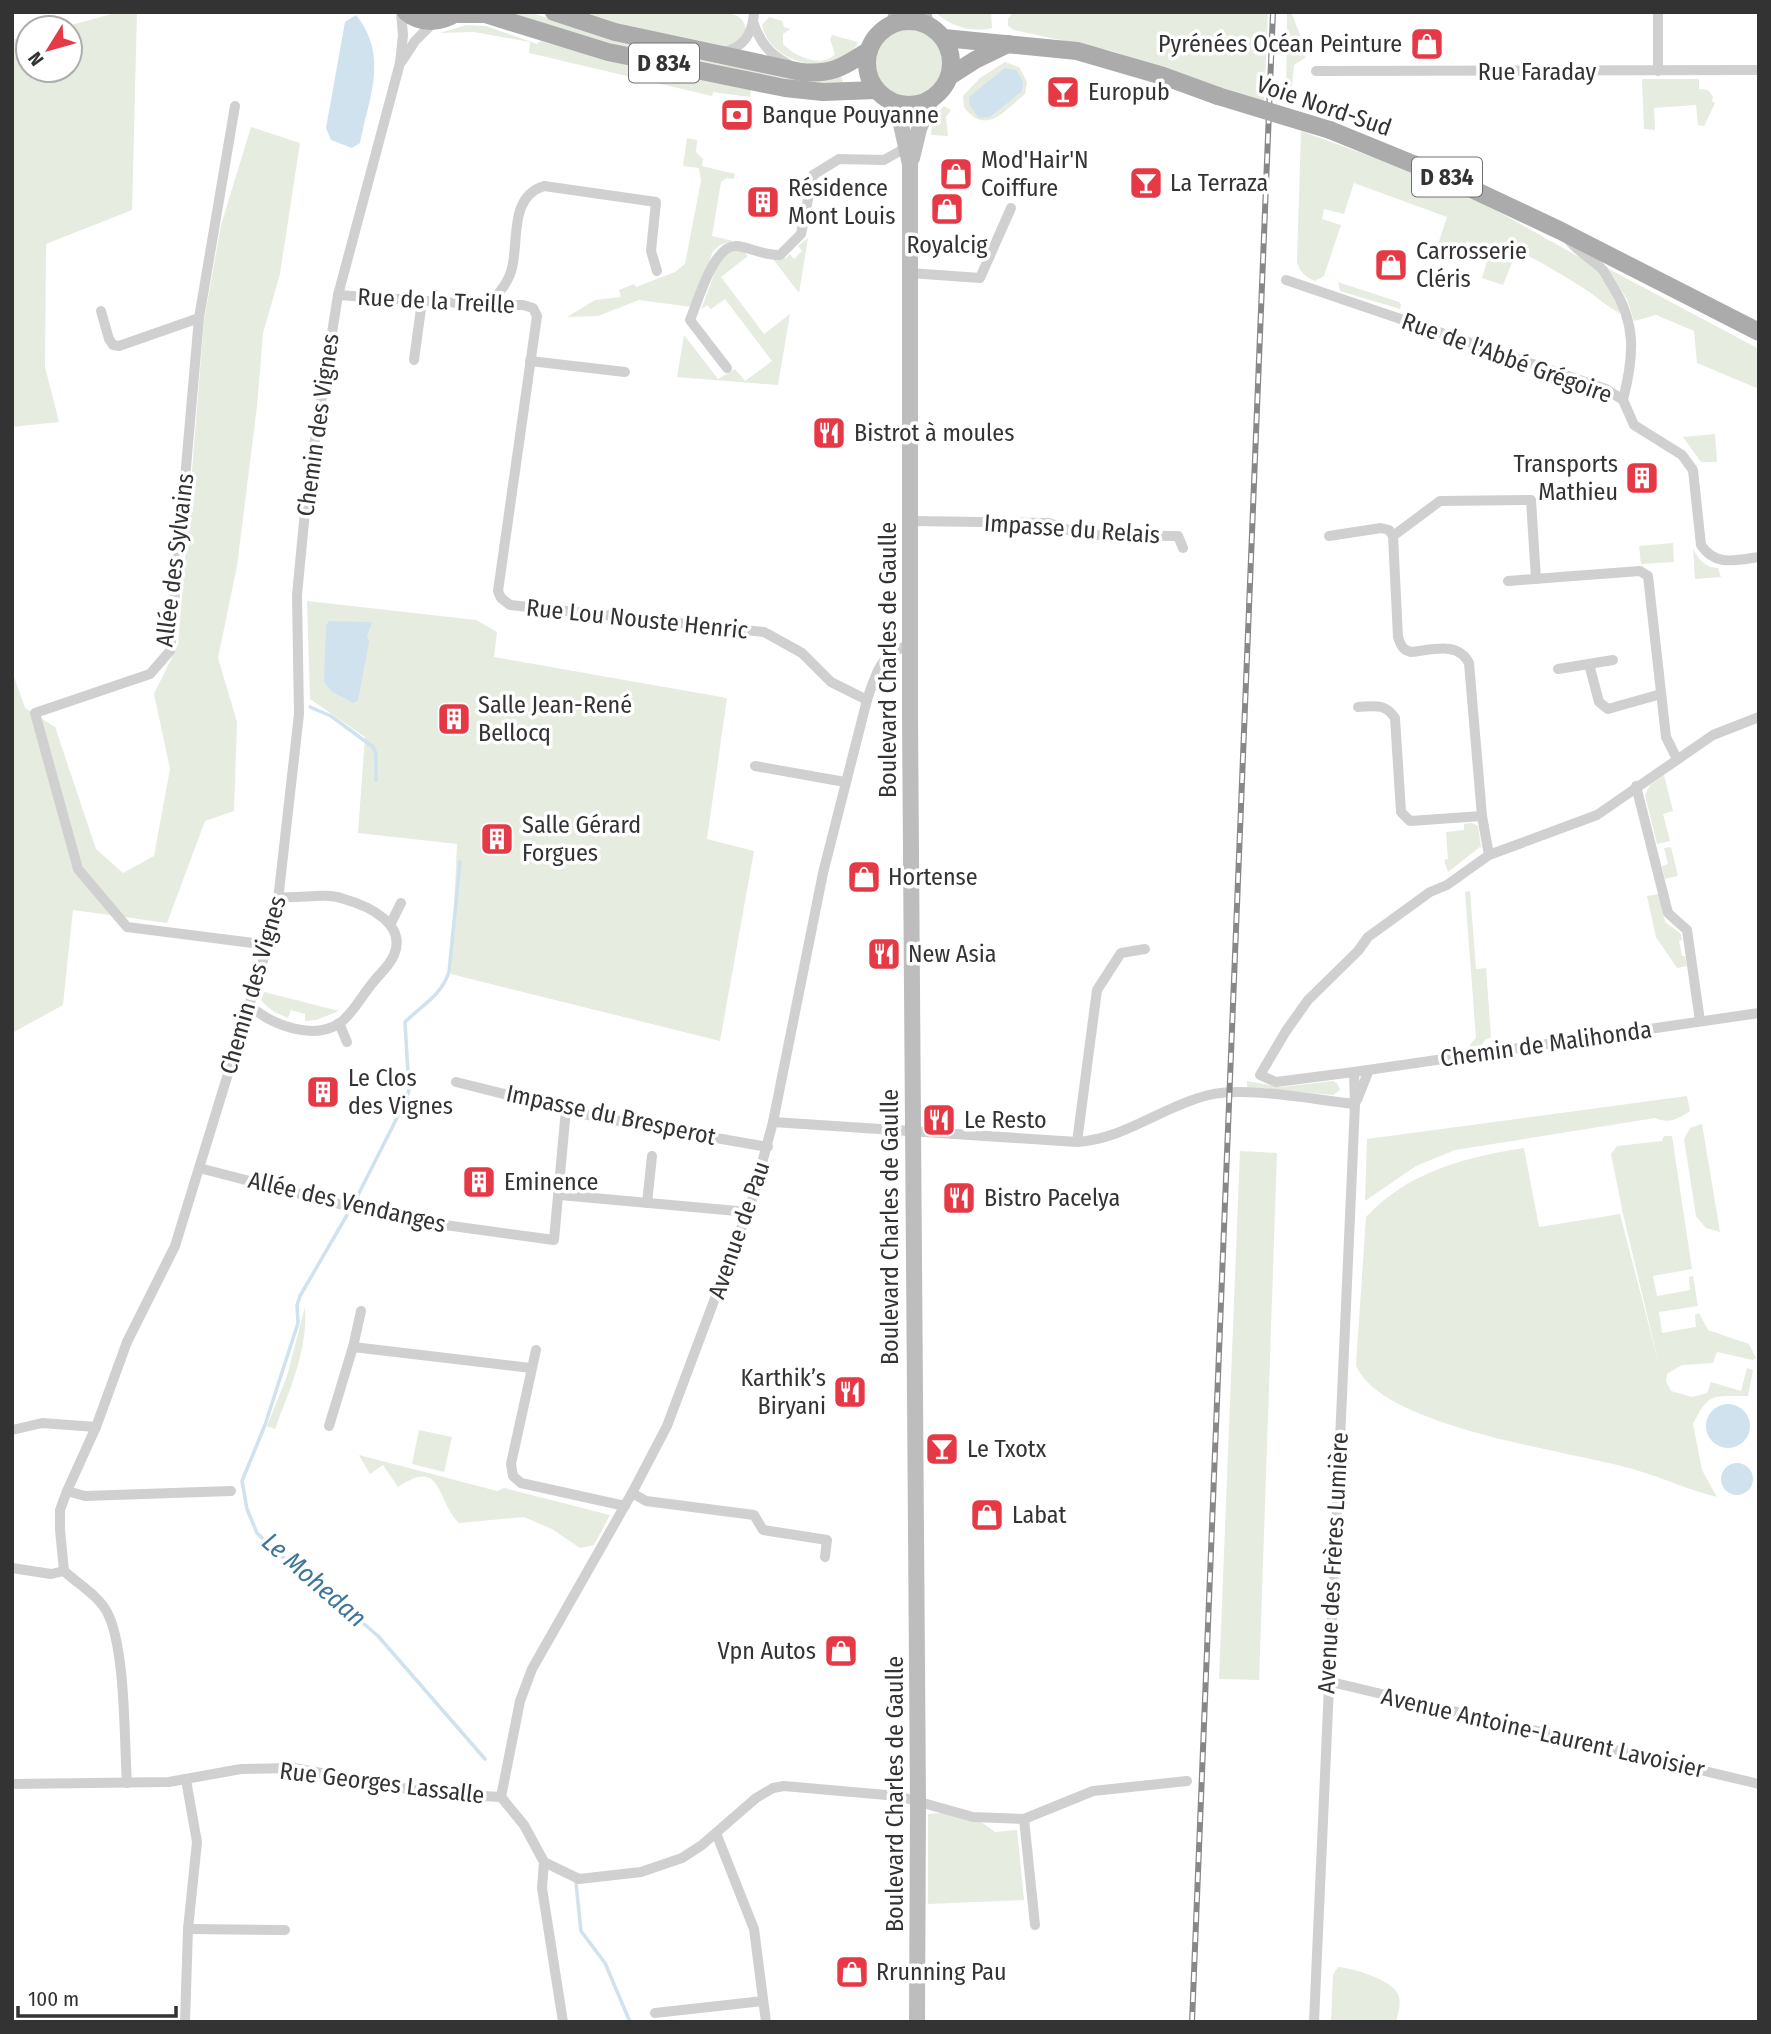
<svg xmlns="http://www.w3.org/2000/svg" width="1771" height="2034" viewBox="0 0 1771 2034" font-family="'Fira Sans Condensed',sans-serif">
	<rect width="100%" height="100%" fill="#fff"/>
	<g fill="#e6ecdf">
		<polygon points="119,12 137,12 132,210 46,244 45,367 59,422 12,427 12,40 28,36 28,70 70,70 70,28 60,28"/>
		<polygon points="502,12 528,12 588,30 840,74 845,86 830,87 647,54"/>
		<path d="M574,12h141c15,2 29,0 31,19l-5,9 -17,8 -101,-22z"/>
		<path d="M935,12h56l1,16c-21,5 -42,-2 -57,-16z"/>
		<polygon points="1013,12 1268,12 1264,102 1112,51 1014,30 1008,26 1008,19"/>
		<polygon points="1287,12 1291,12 1307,52 1305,58 1294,65 1290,106 1286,105"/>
		<path d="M769,17l13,4 2,6 6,2 -7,5v10c11,12 39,25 52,10l-5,-15 2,-4 26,7c-17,40 -88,23 -96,-17z"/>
		<polygon points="466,25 486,26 537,44 540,41 639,68 751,90 750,97 713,92 712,96 529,53 530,42 474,32 440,33"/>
		<circle cx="910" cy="63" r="35"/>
		<path d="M1005,62l14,5 8,15 -2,12c-20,16 -39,43 -61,13l-1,-11 17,-18z"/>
		<polygon points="1642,79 1699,79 1699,89 1708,90 1713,97 1712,101 1715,103 1704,126 1698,125 1696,105 1654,108 1655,130 1644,129"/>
		<polygon points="944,106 951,110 946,117 948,136 931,135 933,119"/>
		<polygon points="251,127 300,143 280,274 263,333 257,406 237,566 218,658 237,722 234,811 205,821 167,923 73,910 63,1005 12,1033 12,671 25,708 55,727 96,849 123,873 154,856 170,769 154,694 178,645 204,321 221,225"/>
		<path d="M1301,131l118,43 64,29 103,58 12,9 23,37 -1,6c-12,-6 -21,-14 -32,-22 -23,-15 -47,-29 -71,-41l-14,35 -21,-7 8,-27 -23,-10 -7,17 -24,-8 11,-33 -93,-34 -10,31 -20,-5 -2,10 19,6 -17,51 -9,5c-10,-4 -15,-9 -18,-19z"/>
		<polygon points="687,138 697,140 696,152 703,159 702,166 735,174 734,179 727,178 721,182 712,236 733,241 720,245 713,251 692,307 639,300 598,316 567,317 595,300 621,297 619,290 634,284 636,287 675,272 685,264 701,181 699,168 683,166"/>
		<polygon points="808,238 799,293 773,259 786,258 790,254 794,259 802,251 798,246"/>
		<polygon points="732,250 744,252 748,256 721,277 764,334 790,314 778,385 677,377 684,335 718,379 735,369 745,381 772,361 725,299 711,309 707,305 701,310 720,258"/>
		<polygon points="1607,268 1759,349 1759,389 1697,363 1694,331 1656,315 1634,321 1627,299"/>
		<polygon points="1338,282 1399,302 1401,304 1400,309 1340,291"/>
		<polygon points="1715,434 1717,462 1701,462 1683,437"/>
		<polygon points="1673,543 1674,562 1641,564 1639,546"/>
		<path d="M1693,549c6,10 12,19 25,19l3,9 -26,2z"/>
		<polygon points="307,601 476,620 497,632 494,657 727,698 707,839 754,851 720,1041 451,974 457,844 358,833 365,737 310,699"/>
		<polygon points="1664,775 1673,811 1663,814 1670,841 1657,844 1645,795 1650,785"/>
		<polygon points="1472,823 1478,826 1481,846 1448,872 1444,860 1448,859 1446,832 1464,830 1464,824"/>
		<polygon points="1671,847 1678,876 1665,879 1662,866 1668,864 1664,848"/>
		<polygon points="1470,891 1476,969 1486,968 1491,1037 1485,1040 1481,1046 1468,1047 1476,1038 1465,892"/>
		<polygon points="1659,894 1665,922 1681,934 1682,940 1679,941 1682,956 1685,956 1687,966 1677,968 1656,937 1647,896"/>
		<path d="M264,992l75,19 -23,9 -11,1v-7l-14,-4 -3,8c-10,-4 -20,-9 -27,-18z"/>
		<polygon points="1247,1081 1281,1087 1333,1081 1337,1083 1340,1090 1333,1095 1247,1087"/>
		<path d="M1687,1096l3,15c-12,8 -21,13 -35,7l-200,32 -39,16 -51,35 2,-62z"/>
		<polygon points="1702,1124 1720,1232 1706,1228 1696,1216 1684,1139 1690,1128"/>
		<path d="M1664,1136h8l20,133 -39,7 4,20 33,-6 -1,-13 4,-1 5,30 -39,6 3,21 34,-6 -1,-12 4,-2 9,17 41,14 7,14 -3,2 -36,-8 -4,11 -31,2 -15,9 -1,7 5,10 21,6 15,-4 4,-11 30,9 6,-23 6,2 -5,26c-34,1 -38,-6 -55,28l9,46 15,27c-28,-7 -54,-19 -81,-27 -64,-19 -255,-42 -280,-105l10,-148c42,-45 99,-60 158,-69l15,79 81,-13 40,155 -37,-155 -12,-60 6,-8 45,-5z"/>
		<polygon points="1240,1151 1277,1153 1259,1680 1219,1679"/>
		<path d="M305,1307c3,43 -15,82 -30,122l-8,-3 20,-50z"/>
		<polygon points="419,1430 452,1437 444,1472 412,1464"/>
		<path d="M359,1455l138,36 7,-3 106,27 -16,30 -14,3 -28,-19 -28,-12 -65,6c-23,-22 -16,-67 -61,-36l-15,-22 -13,9z"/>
		<polygon points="941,1813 981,1822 995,1832 1017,1830 1024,1900 928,1904 928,1814"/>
		<path d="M1338,1967c15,1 54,13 60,27 4,9 0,19 -2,28h-65l2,-47z"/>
	</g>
	<g fill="#cfe2ee">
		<path d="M356,15c33,41 13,82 4,128l-8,5 -21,-8 -5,-12 19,-106z"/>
		<polygon points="1005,68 1016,70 1023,82 1022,91 990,117 979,118 970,106 969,97"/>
		<polygon points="329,621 372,622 367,635 369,642 358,700 353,703 331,691 324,682 326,626"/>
		<circle cx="1728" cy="1426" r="22"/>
		<circle cx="1737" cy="1479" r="16"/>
	</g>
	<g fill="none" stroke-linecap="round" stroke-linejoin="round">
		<g stroke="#cfe2ee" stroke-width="3.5">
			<polyline points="310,707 331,716 373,747 376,754 376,780"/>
			<path d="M356,1199l50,-99 3,-10 -4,-68c17,-17 36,-26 44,-50l11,-110"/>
			<polyline points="347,1215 300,1296 297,1305 298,1323 265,1425 242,1481 247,1509 257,1533 282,1557 293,1562 378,1636 485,1759"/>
			<polyline points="576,1883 581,1931 605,1963 630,2022"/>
		</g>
		<g stroke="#d0d0d0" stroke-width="10">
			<polyline points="1658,12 1658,71"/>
			<path d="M753,22c7,20 16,32 35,42"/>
			<path d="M722,52c21,-3 31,-19 32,-40"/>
			<polyline points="402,61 415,41 434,22"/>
			<polyline points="1316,71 1759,70"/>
			<path d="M1567,238c9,12 21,19 33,29 5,4 8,12 12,18 25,39 22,71 11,115"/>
			<polyline points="910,273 980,278 1011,208"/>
			<polyline points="1286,280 1606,389 1623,400"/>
			<polyline points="338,295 489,305 523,305 533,308 537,316 498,591 501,598 510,605 764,632 802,653 831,682 867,700"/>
			<path d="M489,305c9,-11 20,-23 23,-37 7,-28 -3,-71 32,-82l112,16 -5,49 6,20"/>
			<polyline points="101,311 109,339 113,345 119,346 199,318 170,651 150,674 35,713 78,869 127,927 269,945"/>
			<polyline points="199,318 235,106"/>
			<polyline points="414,360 422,301"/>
			<polyline points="530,361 625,372"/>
			<path d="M727,368l-37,-48c8,-18 23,-76 47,-74 14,2 29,10 43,9l21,-21 12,-59 26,-16 45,1 23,-13"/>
			<path d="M1623,400l11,25 48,30 11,15 8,75c14,22 36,15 58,12"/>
			<polyline points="911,521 1049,523 1082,535 1178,536 1183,548"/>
			<path d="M1329,536l52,-8 8,2 4,6 5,101c3,8 4,13 13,15 21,-2 47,-11 58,11l13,153 7,39"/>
			<polyline points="1393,536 1440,501 1531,500 1536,579"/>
			<polyline points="1508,581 1640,571 1648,576 1666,737 1677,759"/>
			<polyline points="1589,664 1599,702 1608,709 1661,694"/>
			<polyline points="1558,669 1613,660"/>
			<path d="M1358,707c17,-1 27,-4 37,11l6,94 9,9 72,-5"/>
			<polyline points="1759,717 1713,735 1597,815 1489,855 1447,885 1430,892 1368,937 1358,951 1308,1000 1286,1031 1260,1075 1276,1082 1354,1072 1759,1013"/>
			<polyline points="755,766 845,782"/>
			<polyline points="1636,786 1668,913 1687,930 1700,1021"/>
			<polyline points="391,923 401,903"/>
			<path d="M250,1006c22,19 63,35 90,17 13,-10 21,-26 31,-38 7,-10 18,-18 23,-30 13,-31 -25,-49 -50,-56 -20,-7 -42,0 -64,-2"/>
			<polyline points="339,1023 347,1042"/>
			<polyline points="456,1082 596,1117 768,1147"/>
			<polyline points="1357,1100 1369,1070"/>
			<path d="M773,1122l304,20c48,-3 86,-36 132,-47 37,-9 106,5 146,9"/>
			<polyline points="1077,1142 1097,990 1121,953 1145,949"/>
			<polyline points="199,1168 394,1218 554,1240 566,1109"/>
			<polyline points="560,1195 748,1212"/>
			<polyline points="647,1203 652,1156"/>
			<polyline points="353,1347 531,1368"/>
			<polyline points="536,1350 511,1464 513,1476 521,1483 625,1506"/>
			<polyline points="329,1426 353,1347 361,1311"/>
			<polyline points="12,1430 42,1423 96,1427"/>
			<polyline points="67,1491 85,1496 231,1491"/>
			<polyline points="632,1493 646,1501 754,1515 763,1530 827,1540 825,1557"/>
			<polyline points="12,1568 51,1574 64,1571"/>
			<polyline points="1327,1681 1759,1784"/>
			<path d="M127,1783c-3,-43 -1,-135 -20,-171 -8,-16 -30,-29 -43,-41l-4,-41v-20l7,-19 29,-64 31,-85 48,-96 101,-328 23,-204 -2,-119 10,-105 31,-195 62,-232 3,-28 -2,-23"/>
			<polyline points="12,1784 169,1782 241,1769 294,1768 430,1793 501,1797"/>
			<path d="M501,1797l19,-96 12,-32 100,-176 35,-67 86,-229 20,-75 50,-249 44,-173c8,-24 14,-49 42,-54"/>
			<polyline points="501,1797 524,1825 544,1862 542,1888 563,2022"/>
			<polyline points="1024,1819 1035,1925"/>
			<polyline points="716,1833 754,1929 766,2022"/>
			<polyline points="544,1862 579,1879 641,1872 682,1858 702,1845 756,1798 773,1788 784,1786 898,1796 973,1817 1024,1819 1093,1791 1187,1781"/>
			<polyline points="188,1929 285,1930"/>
			<polyline points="655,2013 763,2001"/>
			<polyline points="185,2022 188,1929 197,1842 186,1780"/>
			<polyline points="1314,2022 1355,1104 1354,1072"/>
		</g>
		<g stroke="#bdbdbd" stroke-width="16">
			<polyline points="923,12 926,24"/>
			<polyline points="894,23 897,12"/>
			<polyline points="896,103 910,164 910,718 918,1802 917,2022"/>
			<polyline points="912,158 919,129 931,100"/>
		</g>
		<g stroke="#ababab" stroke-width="18">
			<path d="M406,12c16,13 35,11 52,0"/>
			<path d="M554,12l61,20 186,40c31,3 42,-5 67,-21"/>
			<polyline points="456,14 485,14 608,52 785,88 823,92 876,90"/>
			<circle cx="909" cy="63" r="42"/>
			<polyline points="944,38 1077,51 1163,76 1218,96"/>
			<polyline points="950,76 975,60 1008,44"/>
			<polyline points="1330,130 1455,181 1561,231 1759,332"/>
		</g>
		<defs>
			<polyline id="rail" points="1192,2022 1273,12"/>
		</defs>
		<use href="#rail" stroke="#888" stroke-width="6"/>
		<use href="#rail" stroke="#fff" stroke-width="3.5" stroke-dasharray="10" stroke-linecap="butt"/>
		<polyline stroke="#ababab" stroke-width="18" points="1218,96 1330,130"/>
	</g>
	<defs>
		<symbol id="shop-square" viewBox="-11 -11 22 22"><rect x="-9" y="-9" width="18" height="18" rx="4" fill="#e63946" stroke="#fff"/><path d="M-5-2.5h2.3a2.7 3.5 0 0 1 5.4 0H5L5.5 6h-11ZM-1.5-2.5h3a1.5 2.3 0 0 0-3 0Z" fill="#fff"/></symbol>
		<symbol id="bar-square" viewBox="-11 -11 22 22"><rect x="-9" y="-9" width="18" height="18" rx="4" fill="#e63946" stroke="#fff"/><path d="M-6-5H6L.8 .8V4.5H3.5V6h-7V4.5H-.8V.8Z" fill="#fff"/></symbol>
		<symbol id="bank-square" viewBox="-11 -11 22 22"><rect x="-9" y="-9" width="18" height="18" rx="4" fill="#e63946" stroke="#fff"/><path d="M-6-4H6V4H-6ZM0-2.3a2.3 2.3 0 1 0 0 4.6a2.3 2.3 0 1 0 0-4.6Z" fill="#fff"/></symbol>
		<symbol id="building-square" viewBox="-11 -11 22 22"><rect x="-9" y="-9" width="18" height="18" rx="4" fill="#e63946" stroke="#fff"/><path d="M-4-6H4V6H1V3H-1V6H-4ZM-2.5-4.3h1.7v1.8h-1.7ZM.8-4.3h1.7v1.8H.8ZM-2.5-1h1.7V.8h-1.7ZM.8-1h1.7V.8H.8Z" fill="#fff"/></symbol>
		<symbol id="restaurant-square" viewBox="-11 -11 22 22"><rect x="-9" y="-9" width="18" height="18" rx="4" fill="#e63946" stroke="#fff"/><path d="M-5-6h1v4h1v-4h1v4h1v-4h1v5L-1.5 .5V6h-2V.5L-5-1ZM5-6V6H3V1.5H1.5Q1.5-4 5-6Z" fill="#fff"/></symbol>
	</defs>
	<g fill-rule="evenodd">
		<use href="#shop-square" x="1408" y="25" width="38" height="38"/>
		<use href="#bar-square" x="1044" y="73" width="38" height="38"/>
		<use href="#bank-square" x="718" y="96" width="38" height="38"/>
		<use href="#shop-square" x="937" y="155" width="38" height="38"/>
		<use href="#bar-square" x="1127" y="164" width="38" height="38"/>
		<use href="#building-square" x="744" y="183" width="38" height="38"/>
		<use href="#shop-square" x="928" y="190" width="38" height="38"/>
		<use href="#shop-square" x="1372" y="246" width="38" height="38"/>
		<use href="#restaurant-square" x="810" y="414" width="38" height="38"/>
		<use href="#building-square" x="1623" y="459" width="38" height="38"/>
		<use href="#building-square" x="435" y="700" width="38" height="38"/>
		<use href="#building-square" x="478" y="820" width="38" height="38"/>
		<use href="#shop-square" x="845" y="858" width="38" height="38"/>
		<use href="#restaurant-square" x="865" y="935" width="38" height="38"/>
		<use href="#building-square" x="304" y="1073" width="38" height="38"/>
		<use href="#restaurant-square" x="920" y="1101" width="38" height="38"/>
		<use href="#building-square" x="460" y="1163" width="38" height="38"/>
		<use href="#restaurant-square" x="940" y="1179" width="38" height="38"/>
		<use href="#restaurant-square" x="831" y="1373" width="38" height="38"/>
		<use href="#bar-square" x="923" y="1430" width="38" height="38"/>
		<use href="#shop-square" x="968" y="1496" width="38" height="38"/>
		<use href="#shop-square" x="822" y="1632" width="38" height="38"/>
		<use href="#shop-square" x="833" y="1953" width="38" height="38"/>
	</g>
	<g text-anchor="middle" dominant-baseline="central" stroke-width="7" stroke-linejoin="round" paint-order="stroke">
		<g fill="#fff" stroke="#707070" stroke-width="2">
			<rect x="629" y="43.5" width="70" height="39" rx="5"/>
			<rect x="1412" y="157.5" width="70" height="39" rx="5"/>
		</g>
		<g font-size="23" font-weight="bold" fill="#333">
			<text x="664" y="63">D 834</text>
			<text x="1447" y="177">D 834</text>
		</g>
		<g font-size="24" fill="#333" stroke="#fff" text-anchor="start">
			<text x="1402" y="44" text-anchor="end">Pyrénées Océan Peinture</text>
			<text x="1088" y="92">Europub</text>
			<text x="762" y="115">Banque Pouyanne</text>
			<text x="981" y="160">Mod'Hair'N<tspan x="981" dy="28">Coiffure</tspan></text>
			<text x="1170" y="183">La Terraza</text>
			<text x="788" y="188">Résidence<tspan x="788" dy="28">Mont Louis</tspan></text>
			<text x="947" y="245" text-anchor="middle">Royalcig</text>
			<text x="1416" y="251">Carrosserie<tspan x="1416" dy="28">Cléris</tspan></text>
			<text x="854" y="433">Bistrot à moules</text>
			<text x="1618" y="464" text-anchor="end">Transports<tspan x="1618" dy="28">Mathieu</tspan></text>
			<text x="478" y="705">Salle Jean-René<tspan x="478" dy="28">Bellocq</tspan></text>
			<text x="522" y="825">Salle Gérard<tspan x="522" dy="28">Forgues</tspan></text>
			<text x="888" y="877">Hortense</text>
			<text x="908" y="954">New Asia</text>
			<text x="348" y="1078">Le Clos<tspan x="348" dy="28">des Vignes</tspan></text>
			<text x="964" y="1120">Le Resto</text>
			<text x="504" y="1182">Eminence</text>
			<text x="984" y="1198">Bistro Pacelya</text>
			<text x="826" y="1378" text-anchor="end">Karthik’s<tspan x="826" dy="28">Biryani</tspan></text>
			<text x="967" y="1449">Le Txotx</text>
			<text x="1012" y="1515">Labat</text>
			<text x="816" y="1651" text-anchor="end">Vpn Autos</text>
			<text x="876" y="1972">Rrunning Pau</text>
		</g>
		<g font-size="24" fill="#333" stroke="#fff">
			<text x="1537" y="72">Rue Faraday</text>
			<text transform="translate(1324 106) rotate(19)">Voie Nord-Sud</text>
			<text transform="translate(436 301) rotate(3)">Rue de la Treille</text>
			<text transform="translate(1507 358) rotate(20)">Rue de l'Abbé Grégoire</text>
			<text transform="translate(318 425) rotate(-82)">Chemin des Vignes</text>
			<text transform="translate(1072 529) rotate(4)">Impasse du Relais</text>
			<text transform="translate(175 560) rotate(-83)">Allée des Sylvains</text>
			<text transform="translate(637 619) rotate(6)">Rue Lou Nouste Henric</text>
			<text transform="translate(888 660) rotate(-90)">Boulevard Charles de Gaulle</text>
			<text transform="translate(253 985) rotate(-74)">Chemin des Vignes</text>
			<text transform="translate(1546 1044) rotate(-8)">Chemin de Malihonda</text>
			<text transform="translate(611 1115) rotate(12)">Impasse du Bresperot</text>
			<text transform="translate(347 1202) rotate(13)">Allée des Vendanges</text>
			<text transform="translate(890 1227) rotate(-90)">Boulevard Charles de Gaulle</text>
			<text transform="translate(739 1230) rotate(-71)">Avenue de Pau</text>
			<text transform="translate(1333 1563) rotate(-87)">Avenue des Frères Lumière</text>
			<text transform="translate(1543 1733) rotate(13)">Avenue Antoine-Laurent Lavoisier</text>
			<text transform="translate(382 1783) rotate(7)">Rue Georges Lassalle</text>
			<text transform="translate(895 1794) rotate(-90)">Boulevard Charles de Gaulle</text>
		</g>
		<g font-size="26" font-style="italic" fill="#3f7597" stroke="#fff">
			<text transform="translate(314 1580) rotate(41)">Le Mohedan</text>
		</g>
	</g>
	<rect width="1771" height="2034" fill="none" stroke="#333333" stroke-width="28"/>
	<g transform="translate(49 49) rotate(233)"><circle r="33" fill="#ffffff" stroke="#adadad" stroke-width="2"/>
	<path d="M0-5L12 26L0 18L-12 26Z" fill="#e63946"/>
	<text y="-10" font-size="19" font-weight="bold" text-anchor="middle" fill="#333333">N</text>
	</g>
	<path d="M18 2006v10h158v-10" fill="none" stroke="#333333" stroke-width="3.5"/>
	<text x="28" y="2006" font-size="21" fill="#333333" stroke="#ffffff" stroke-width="5" paint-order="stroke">100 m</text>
</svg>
